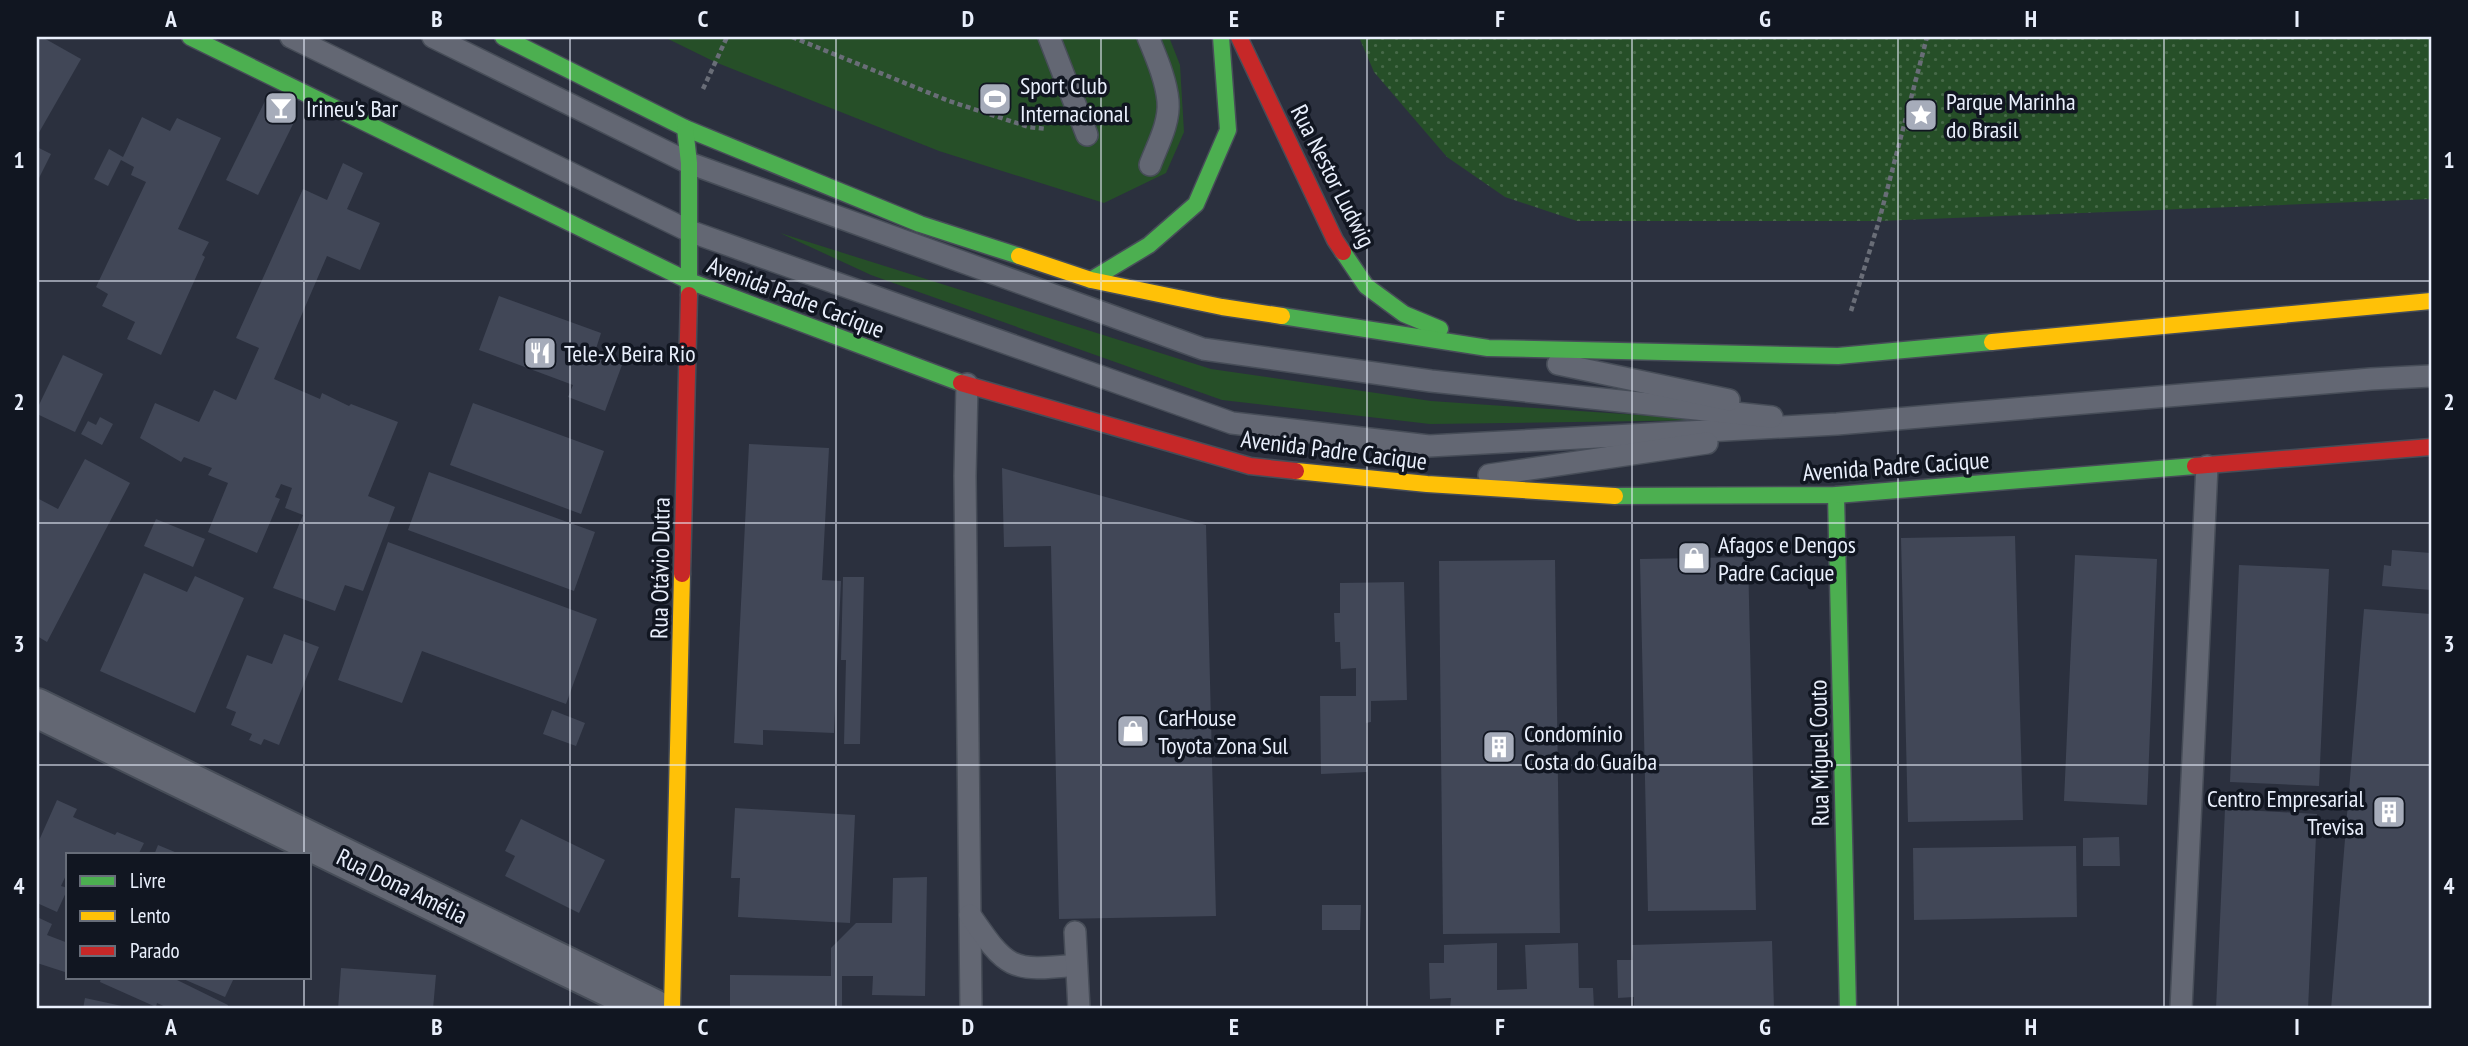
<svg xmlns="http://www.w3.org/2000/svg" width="2468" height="1046" viewBox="0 0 2468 1046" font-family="'PT Sans Narrow',sans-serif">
	<defs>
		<pattern id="park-dots" width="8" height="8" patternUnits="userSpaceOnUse" patternTransform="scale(1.75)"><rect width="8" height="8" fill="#264f28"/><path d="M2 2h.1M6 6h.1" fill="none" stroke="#466948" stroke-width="1.8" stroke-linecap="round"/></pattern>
	</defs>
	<rect width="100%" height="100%" fill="#2b303e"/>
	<g fill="#264f28">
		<polygon points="664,37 1169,37 1180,65 1184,132 1166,173 1104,203 939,151 715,62"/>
		<polygon points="780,233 1211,369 1431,401 1713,420 1430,424 1222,400 871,275"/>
	</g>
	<polygon fill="url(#park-dots)" points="1359,37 2431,37 2431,199 1879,221 1577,221 1505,197 1447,157 1374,72"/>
	<g fill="#414757">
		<polygon points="37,37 42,37 81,59 37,136"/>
		<polygon points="266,99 297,116 258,195 226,180"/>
		<polygon points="142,117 170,131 177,118 221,138 178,229 209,242 202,255 205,257 161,355 127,339 135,322 102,306 108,294 96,287 146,182 131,175 134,167 121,160 108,186 94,179 109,149 123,157"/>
		<polygon points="37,147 51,154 37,182"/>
		<polygon points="343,163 363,173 347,209 380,223 360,270 327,256 274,379 320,399 322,393 349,406 351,404 398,422 368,496 395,507 363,591 345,585 335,611 273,588 303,515 285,508 292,488 281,484 275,497 280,499 257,553 208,532 228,483 208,475 212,468 184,457 181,462 140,438 155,403 199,422 214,390 236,400 259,348 236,338 303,189 327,200"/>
		<polygon points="499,296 601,333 594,355 622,365 605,411 568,397 573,385 479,350"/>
		<polygon points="63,355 103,374 75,432 37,414 37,409"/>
		<polygon points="473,403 604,451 581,514 450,465"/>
		<polygon points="100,417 113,424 102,445 81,434 88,421 96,425"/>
		<polygon points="749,444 829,448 822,580 841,581 834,733 763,730 763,745 734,743"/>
		<polygon points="85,459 130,483 47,642 37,636 37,498 58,509"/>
		<polygon points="1002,468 1206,525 1216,916 1059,919 1051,546 1004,547"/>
		<polygon points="429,472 595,532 574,591 408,530"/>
		<polygon points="156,519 205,539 193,567 144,546"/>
		<polygon points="2015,536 2023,820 1908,822 1901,538"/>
		<polygon points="388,542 597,619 566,704 422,651 402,703 338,680"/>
		<polygon points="2392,550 2431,553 2431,590 2382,586 2384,565 2391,566"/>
		<polygon points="2075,555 2157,559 2147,805 2064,801"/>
		<polygon points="1748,557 1756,910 1648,911 1640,559"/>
		<polygon points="1555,560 1560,933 1443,934 1439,561"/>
		<polygon points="2239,565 2329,569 2319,786 2230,782"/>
		<polygon points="144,573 187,592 195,576 244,598 195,713 100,671"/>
		<polygon points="843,577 864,577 860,744 844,744 846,660 841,660"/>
		<polygon points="1404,582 1407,700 1371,701 1371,722 1366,723 1367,772 1321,774 1320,696 1356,696 1356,668 1341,669 1340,642 1335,642 1334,613 1340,613 1340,583"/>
		<polygon points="2364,609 2431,614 2431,1009 2331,1009"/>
		<polygon points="284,634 319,647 279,745 264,739 261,745 249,740 252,734 231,725 236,712 226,708 247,655 272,664"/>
		<polygon points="552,710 585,723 576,746 543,734"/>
		<polygon points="57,800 77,809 73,817 115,835 117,832 144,843 138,855 68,855 68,871 61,886 68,888 57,912 37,903 37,845"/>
		<polygon points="735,808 855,815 850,923 738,917 740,878 731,878"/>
		<polygon points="2225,809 2317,814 2308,1009 2216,1009"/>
		<polygon points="521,819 605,860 579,913 505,876 515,856 505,851"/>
		<polygon points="2119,837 2120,866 2083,866 2083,838"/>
		<polygon points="158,845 182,855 154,855"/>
		<polygon points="2076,846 2077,917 1914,920 1913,848"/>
		<polygon points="927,877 925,996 872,995 873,976 842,976 842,1009 730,1009 730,975 831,976 831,948 856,923 892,923 893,878"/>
		<polygon points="1322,905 1361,905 1360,930 1322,930"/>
		<polygon points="37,917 52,924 47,935 68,943 68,973 37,963"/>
		<polygon points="1772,941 1774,1009 1634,1009 1634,997 1618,998 1617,960 1633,960 1632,945"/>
		<polygon points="1497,943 1497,990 1527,989 1525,945 1578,943 1579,988 1593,988 1594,1007 1450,1008 1451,998 1430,999 1429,963 1444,963 1444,945"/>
		<polygon points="341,968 436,975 433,1009 338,1009"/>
		<polygon points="101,978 173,978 228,1005 227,1009 170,1009 157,1003 156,1007 100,982"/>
		<polygon points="181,978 234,978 225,997"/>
		<polygon points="85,998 131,1008 131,1009 83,1009"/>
	</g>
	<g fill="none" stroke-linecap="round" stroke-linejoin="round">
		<defs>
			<g id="lane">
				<polyline points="291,37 689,231 1232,423 1429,446 1837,424 2371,379 2431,376"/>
				<polyline points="433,37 689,163 1203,349 1431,381 1772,417"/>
				<polyline points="1049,37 1087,135"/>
				<path d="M1148,37c8,20 18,42 20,64 2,22 -11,45 -18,64"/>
				<polyline points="1558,364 1729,400"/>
				<polyline points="967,384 965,476 971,1009"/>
				<polyline points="1489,475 1707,443"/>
				<path d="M970,915c37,54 40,57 106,50"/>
				<polyline points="1075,932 1079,1009"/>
				<polyline points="2181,1009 2207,466"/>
			</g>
			<polyline id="street" points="37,708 654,1009"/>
			<g id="fast">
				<polyline points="190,37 689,281 961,383"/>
				<polyline points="503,37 685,128 920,224 1019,256"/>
				<polyline points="685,128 689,163 689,295"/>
				<polyline points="1343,252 1366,286 1404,314 1440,329"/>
				<polyline points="1091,280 1149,245 1196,204 1228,130 1221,37"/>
				<polyline points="1282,316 1488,348 1838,356 1992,342"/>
				<polyline points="1836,495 1848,1009"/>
				<polyline points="1615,496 1836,495 2195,466"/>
			</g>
			<g id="slow">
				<polyline points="1019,256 1091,280 1222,307 1282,316"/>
				<polyline points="1992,342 2431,301"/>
				<polyline points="1296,471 1427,484 1615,496"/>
				<polyline points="672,1009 682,574"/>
			</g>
			<g id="jam">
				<polyline points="1239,37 1335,240 1343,252"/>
				<polyline points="961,383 1250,466 1296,471"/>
				<polyline points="2195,466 2431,447"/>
				<polyline points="682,574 689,295"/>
			</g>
		</defs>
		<use href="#lane" stroke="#474d58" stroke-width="24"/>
		<use href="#street" stroke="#474d58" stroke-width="42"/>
		<use href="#fast" stroke="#474d58" stroke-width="19"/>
		<use href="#slow" stroke="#474d58" stroke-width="19"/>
		<use href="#jam" stroke="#474d58" stroke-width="19"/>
		<g stroke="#696d77" stroke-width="4.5" stroke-dasharray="5 3.5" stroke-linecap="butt">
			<polyline points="792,37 949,101 1029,127 1047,129"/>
			<polyline points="703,89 727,37"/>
			<polyline points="1851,311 1879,221 1927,37"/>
		</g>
		<use href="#lane" stroke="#636773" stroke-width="21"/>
		<use href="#street" stroke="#636773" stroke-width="38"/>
		<use href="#fast" stroke="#4caf50" stroke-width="16"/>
		<use href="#slow" stroke="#ffc107" stroke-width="16"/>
		<use href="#jam" stroke="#c62828" stroke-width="16"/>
	</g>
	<path fill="none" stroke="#e9effc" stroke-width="2" stroke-opacity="0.55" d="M304,37v818M570,37v972M836,37v972M1101,37v972M1367,37v972M1632,37v972M1898,37v972M2164,37v972M37,281h2394M37,523h2394M37,765h2394M304,978v31"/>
	<defs>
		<symbol id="stadium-square" viewBox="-11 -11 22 22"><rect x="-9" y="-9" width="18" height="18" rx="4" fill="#a6acba" stroke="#111621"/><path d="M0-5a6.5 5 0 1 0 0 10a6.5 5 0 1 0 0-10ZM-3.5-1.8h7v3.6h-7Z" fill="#fff"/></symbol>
		<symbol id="bar-square" viewBox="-11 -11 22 22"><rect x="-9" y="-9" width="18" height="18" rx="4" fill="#a6acba" stroke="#111621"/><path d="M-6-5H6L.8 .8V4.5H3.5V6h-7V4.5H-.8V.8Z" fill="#fff"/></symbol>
		<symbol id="sight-square" viewBox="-11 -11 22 22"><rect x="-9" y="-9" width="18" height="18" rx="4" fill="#a6acba" stroke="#111621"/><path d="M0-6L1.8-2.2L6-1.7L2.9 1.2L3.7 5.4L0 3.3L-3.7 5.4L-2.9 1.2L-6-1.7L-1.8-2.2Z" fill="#fff"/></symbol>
		<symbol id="restaurant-square" viewBox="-11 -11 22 22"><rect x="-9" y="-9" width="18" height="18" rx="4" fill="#a6acba" stroke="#111621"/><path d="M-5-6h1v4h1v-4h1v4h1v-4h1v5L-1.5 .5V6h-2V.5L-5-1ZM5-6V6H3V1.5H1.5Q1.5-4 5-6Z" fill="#fff"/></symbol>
		<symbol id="shop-square" viewBox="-11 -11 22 22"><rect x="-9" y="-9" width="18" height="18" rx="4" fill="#a6acba" stroke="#111621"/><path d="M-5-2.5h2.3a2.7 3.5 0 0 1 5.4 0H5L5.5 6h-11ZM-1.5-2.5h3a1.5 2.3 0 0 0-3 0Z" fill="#fff"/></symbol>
		<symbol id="building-square" viewBox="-11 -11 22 22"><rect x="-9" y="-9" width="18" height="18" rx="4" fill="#a6acba" stroke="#111621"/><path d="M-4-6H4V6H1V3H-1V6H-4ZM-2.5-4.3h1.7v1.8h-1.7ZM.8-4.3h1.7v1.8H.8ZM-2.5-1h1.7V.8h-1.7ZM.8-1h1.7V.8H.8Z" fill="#fff"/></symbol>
	</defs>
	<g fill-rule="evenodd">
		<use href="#stadium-square" x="976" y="80" width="38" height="38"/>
		<use href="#bar-square" x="262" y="89" width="38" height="38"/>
		<use href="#sight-square" x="1902" y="96" width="38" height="38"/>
		<use href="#restaurant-square" x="521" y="334" width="38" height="38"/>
		<use href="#shop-square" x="1675" y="539" width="38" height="38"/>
		<use href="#shop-square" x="1114" y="712" width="38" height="38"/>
		<use href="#building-square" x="1480" y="728" width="38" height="38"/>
		<use href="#building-square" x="2370" y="793" width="38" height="38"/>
	</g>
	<g text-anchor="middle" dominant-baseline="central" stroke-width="7" stroke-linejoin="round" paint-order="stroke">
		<g font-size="24" fill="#e9effc" stroke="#111621" text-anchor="start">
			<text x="1020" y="85">Sport Club<tspan x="1020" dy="28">Internacional</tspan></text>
			<text x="1946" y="101">Parque Marinha<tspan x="1946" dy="28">do Brasil</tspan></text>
			<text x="306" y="108">Irineu's Bar</text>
			<text x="564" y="353">Tele-X Beira Rio</text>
			<text x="1718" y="544">Afagos e Dengos<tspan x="1718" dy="28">Padre Cacique</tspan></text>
			<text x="1158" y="717">CarHouse<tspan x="1158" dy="28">Toyota Zona Sul</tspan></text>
			<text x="1524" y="733">Condomínio<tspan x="1524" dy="28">Costa do Guaíba</tspan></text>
			<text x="2364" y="798" text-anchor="end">Centro Empresarial<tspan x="2364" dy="28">Trevisa</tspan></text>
		</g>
		<g font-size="24" fill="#e9effc" stroke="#111621">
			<text transform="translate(1333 176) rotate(63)">Rua Nestor Ludwig</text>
			<text transform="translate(796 297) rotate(21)">Avenida Padre Cacique</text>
			<text transform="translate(1334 450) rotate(7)">Avenida Padre Cacique</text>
			<text transform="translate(1896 466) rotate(-4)">Avenida Padre Cacique</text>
			<text transform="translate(660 568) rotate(-89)">Rua Otávio Dutra</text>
			<text transform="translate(1819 753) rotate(-91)">Rua Miguel Couto</text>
			<text transform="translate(402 886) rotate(26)">Rua Dona Amélia</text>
		</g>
	</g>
	<rect width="2468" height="1046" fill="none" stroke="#111621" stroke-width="77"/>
	<rect x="66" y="853" width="245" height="126" fill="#111621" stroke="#676d79" stroke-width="2"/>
	<rect x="80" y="876" width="35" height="10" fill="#4caf50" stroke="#676d79" stroke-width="2"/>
	<text x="130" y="888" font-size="21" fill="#e9effc">Livre</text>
	<rect x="80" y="911" width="35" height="10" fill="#ffc107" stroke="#676d79" stroke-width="2"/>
	<text x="130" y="923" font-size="21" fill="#e9effc">Lento</text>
	<rect x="80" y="946" width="35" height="10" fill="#c62828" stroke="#676d79" stroke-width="2"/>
	<text x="130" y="958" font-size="21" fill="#e9effc">Parado</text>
	<rect x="38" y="38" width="2392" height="969" fill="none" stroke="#e9effc" stroke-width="2.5"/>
	<g font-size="23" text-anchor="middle" font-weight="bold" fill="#e9effc">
		<text x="171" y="27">A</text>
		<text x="437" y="27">B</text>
		<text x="703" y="27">C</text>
		<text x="968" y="27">D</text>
		<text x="1234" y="27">E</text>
		<text x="1500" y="27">F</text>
		<text x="1765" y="27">G</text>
		<text x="2031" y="27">H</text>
		<text x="2297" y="27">I</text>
		<text x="19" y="168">1</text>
		<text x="2449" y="168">1</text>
		<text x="19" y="410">2</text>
		<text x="2449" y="410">2</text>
		<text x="19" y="652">3</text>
		<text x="2449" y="652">3</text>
		<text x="19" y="894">4</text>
		<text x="2449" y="894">4</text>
		<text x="171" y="1035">A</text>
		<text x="437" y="1035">B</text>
		<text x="703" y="1035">C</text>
		<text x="968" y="1035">D</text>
		<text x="1234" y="1035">E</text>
		<text x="1500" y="1035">F</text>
		<text x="1765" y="1035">G</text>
		<text x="2031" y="1035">H</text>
		<text x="2297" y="1035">I</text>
	</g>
</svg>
